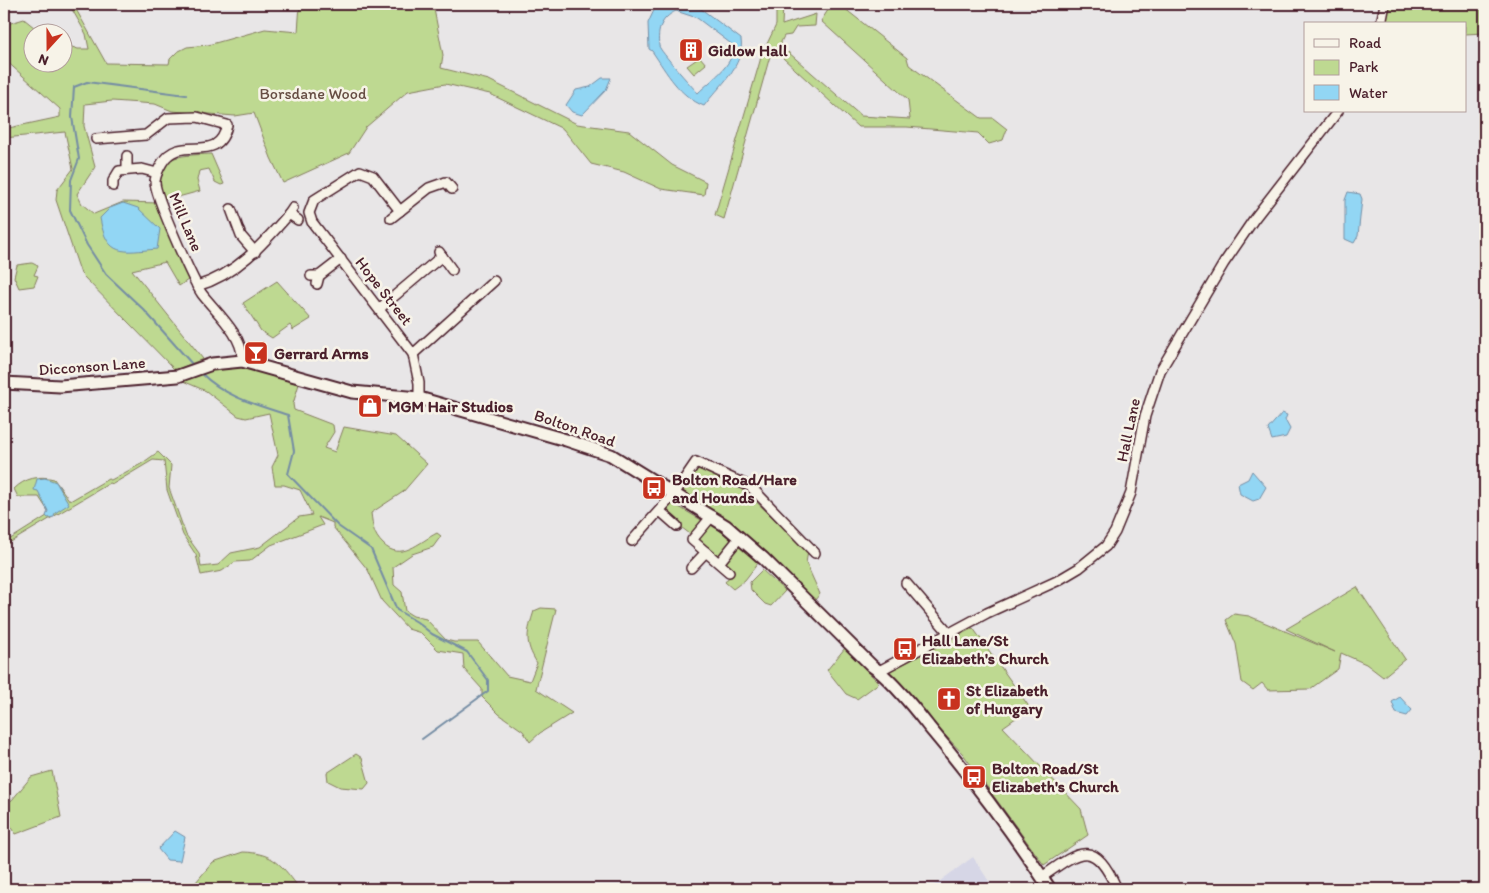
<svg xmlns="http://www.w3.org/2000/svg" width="1489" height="893" viewBox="0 0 1489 893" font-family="Itim,sans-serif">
	<rect width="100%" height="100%" fill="#e8e6e7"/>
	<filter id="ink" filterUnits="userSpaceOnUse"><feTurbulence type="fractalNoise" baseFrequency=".02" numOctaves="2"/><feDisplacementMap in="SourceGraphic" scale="10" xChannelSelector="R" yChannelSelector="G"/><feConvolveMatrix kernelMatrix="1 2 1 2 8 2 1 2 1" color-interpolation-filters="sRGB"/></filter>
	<g filter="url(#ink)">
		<polygon fill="#d6d6e6" points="973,857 994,889 929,889"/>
		<g fill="#bed991" stroke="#847c5e">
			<polygon points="69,4 73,4 106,63 169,64 170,59 177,52 187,47 208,45 265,29 298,32 300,4 433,4 443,55 441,68 489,80 577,124 629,131 672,165 706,182 704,195 661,189 624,172 591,164 563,129 490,94 445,84 408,91 366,127 349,153 283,183 271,158 254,113 235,116 172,111 155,104 112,101 85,104 84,126 95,167 77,194 82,204 94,214 123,202 159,203 191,278 179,286 165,262 132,270 203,359 175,370 81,274 56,200 57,190 73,169 65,132 4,138 4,129 60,117 60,109 4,59 4,25 24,19 40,32 32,32 32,62 62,62 63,44 78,49 89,49 86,34"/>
			<polygon points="776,4 783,4 782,25 816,14 815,26 796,27 791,35 784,36 781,42 783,50 770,56 724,219 715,215 760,61 762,46 766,46 776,25"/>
			<polygon points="823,4 839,4 907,58 909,65 981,118 993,118 1007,129 1003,140 989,144 978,133 907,127 858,127 783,58 788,52 861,116 910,119 908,100 821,21 828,10"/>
			<polygon points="1390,4 1485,4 1485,33 1465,34 1465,24 1385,24"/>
			<polygon points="700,57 706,64 694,74 687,66"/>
			<path d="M211,154l13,30 -3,1 -6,-3 -6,-13 -10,2 -2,9 3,11 -29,8 -12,-2c-4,-44 18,-41 52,-43z"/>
			<polygon points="32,263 38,266 34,275 38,276 34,286 19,288 14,277 17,265"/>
			<polygon points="277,281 311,319 293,330 290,325 272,338 261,331 243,303"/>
			<path d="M241,367l58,17 -6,20 1,6 39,15 1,7 -10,16 11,4 9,-25 52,9 31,28 -24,28 -32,21c2,14 2,21 12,31 18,18 36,-2 54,-11l4,3 -8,11 -21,7 -19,13 1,18 8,7 3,19 8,5 13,3 20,21 8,2h24l29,34 23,5 7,-18c-13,-21 -10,-30 -3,-52l7,-3 15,1 -20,80 36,24 -32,20 -10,9 -7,-11 -24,-17 -17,-17v-8l-18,-20 -1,-15 -25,-4 -17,-17 -13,-4 -26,-28 -14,-31 -35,-43v-4l-15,-6 5,8 -52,20 -21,16 -15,1 -13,9 -21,4 -5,-20 -13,-20 -16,-45 -3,-29 -11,-1 -40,24 -3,-1 -106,63v-3l46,-29 -11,-17h-21l-4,-8c11,-11 25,-14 40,-10l16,22 38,-22 3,1 30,-16 17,-12 13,13 -2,23 17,47 13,18 2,14 17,-2 13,-12 29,-6 39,-30 13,-2 -12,-25 -16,-5h-9l-3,-18 6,-12 -9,-42 -23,5 -8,-2 -32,-25 -23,-10 36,-13z"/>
			<polygon points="698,468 746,492 808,551 806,563 820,594 814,601 752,543 681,494 692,472"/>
			<polygon points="672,503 703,521 690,534 664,514"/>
			<polygon points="709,522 733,541 720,557 696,537"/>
			<polygon points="739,545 758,563 745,580 733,589 725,582 733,572 723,561"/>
			<polygon points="762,570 785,591 771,606 765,604 751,590 750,582"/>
			<polygon points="1357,587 1405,659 1383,677 1366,664 1341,653 1338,669 1310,689 1268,690 1262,683 1253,690 1242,682 1236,644 1226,620 1234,614 1249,616 1335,652 1286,629"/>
			<polygon points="973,628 1030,708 1003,727 1081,809 1088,835 1044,865 963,754 886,673"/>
			<polygon points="845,648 879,683 857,699 846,694 827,670"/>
			<polygon points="356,754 362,758 369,783 364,789 340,787 328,781 327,773"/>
			<polygon points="52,771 61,817 16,834 4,815 4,804 12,800 31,777"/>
			<path d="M243,852c32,1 39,14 57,37h-110l23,-27z"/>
		</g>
		<g fill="#92d6f4" stroke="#758da4" fill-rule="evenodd">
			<path d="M657,4l39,1 45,34c4,27 -23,48 -37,67 -25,-10 -37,-33 -52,-55l-3,-2 -1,-26zM676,11l21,7 37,28c-1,20 -23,34 -36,47 -6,-6 -38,-42 -39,-47 -2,-16 2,-28 17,-35z"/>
			<polygon points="602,78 611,78 606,90 582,115 572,112 566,105 576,90 590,87"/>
			<polygon points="1348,192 1360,194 1362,199 1358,236 1354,243 1345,239 1345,200"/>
			<path d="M123,203l15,5 22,21 -3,20c-34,3 -50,9 -57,-31l10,-10z"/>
			<polygon points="1282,413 1287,415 1285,420 1290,429 1286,437 1272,440 1268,429"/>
			<polygon points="1252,471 1266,487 1259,499 1253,501 1240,494 1238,484 1248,479"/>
			<polygon points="45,478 56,482 69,504 55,513 54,517 48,518 46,516 48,511 38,491 34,490 37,479"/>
			<polygon points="1400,697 1412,710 1407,716 1396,713 1392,702"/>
			<polygon points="175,831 185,837 180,861 167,860 158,849"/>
		</g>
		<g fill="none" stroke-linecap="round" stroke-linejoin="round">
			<g stroke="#758da4" stroke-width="2">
				<polyline points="186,95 87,82 74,87 72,117 79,159 71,180 70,210 87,245 106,274 144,310 192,364"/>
				<path d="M201,373c24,24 56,32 87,42l6,36 -6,23 50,52 33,23 26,61 20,12 15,12 35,18 21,28v11l-66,48"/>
			</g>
			<defs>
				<g id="minor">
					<polyline points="1381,24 1385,4"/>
					<path d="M96,139l50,-4 22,-17 29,-1 30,8c-9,42 -47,7 -65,38 -3,5 -6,12 -7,18 -1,13 38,100 47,113 13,17 43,43 40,67"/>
					<polyline points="127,156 127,169"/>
					<polyline points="113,186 113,181 119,171 142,169 157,173"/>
					<polyline points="293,208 289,214 298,220"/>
					<polyline points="231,209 241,236 255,252"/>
					<polyline points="400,211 373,176 360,171 314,200 309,213 312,222 413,354 419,383 419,398"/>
					<polyline points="391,218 429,188 446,182 452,189"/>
					<polyline points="439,252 452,270"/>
					<polyline points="311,276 319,276 317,284"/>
					<polyline points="319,276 341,259"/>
					<path d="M197,286c39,-11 66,-42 92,-72"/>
					<polyline points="379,309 442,256"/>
					<polyline points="413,354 494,281"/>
					<polyline points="660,511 677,526"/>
					<polyline points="712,516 692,540 729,572"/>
					<polyline points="632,541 674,494 696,462 751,487 815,553"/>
					<polyline points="719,563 740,537"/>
					<polyline points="691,568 706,552"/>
					<polyline points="906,583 949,633"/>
					<polyline points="879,671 987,613 1057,581 1079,568 1106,546 1115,532 1131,493 1145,416 1160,371 1224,263 1254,219 1338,111"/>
					<path d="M1042,877c38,-27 52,-39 75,12"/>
				</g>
				<path id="major" d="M4,383l56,3 118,-10 34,-12 30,-3 110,31 67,6 147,42 45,15 115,71 38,33 108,107c18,12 43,43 57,61 43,51 84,106 121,162"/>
			</defs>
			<use href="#minor" stroke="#4a1f2b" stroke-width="12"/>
			<use href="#major" stroke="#4a1f2b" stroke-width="15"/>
			<use href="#minor" stroke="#f7f3e8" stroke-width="9"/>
			<use href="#major" stroke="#f7f3e8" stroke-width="11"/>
		</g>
	</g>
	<defs>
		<symbol id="building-square" viewBox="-11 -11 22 22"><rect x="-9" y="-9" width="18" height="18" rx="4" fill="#c8321e" stroke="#f7f3e8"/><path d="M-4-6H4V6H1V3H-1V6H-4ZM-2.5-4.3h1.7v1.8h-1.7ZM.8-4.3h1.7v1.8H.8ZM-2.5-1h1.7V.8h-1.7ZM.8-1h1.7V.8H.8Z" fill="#fff"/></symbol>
		<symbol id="bar-square" viewBox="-11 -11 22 22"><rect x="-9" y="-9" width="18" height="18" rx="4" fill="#c8321e" stroke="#f7f3e8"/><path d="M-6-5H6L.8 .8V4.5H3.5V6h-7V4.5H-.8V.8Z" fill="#fff"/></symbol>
		<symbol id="shop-square" viewBox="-11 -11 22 22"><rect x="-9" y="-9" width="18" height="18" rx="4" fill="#c8321e" stroke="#f7f3e8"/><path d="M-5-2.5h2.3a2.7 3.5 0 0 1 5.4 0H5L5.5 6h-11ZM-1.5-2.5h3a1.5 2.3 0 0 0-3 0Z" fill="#fff"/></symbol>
		<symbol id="bus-square" viewBox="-11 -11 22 22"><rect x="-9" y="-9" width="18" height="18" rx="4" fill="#c8321e" stroke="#f7f3e8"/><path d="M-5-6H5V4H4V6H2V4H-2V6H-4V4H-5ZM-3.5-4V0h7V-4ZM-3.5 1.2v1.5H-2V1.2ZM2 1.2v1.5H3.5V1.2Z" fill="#fff"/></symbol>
		<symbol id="church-square" viewBox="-11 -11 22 22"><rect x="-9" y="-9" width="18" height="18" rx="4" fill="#c8321e" stroke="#f7f3e8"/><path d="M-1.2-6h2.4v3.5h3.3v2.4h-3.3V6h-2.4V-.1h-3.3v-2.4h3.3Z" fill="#fff"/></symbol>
	</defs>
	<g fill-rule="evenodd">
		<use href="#building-square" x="677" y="36" width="28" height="28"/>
		<use href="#bar-square" x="242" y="339" width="28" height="28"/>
		<use href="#shop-square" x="356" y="392" width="28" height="28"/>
		<use href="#bus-square" x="640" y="474" width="28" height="28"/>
		<use href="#bus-square" x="891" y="635" width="28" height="28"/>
		<use href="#church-square" x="935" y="685" width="28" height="28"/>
		<use href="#bus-square" x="960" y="763" width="28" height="28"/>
	</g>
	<g text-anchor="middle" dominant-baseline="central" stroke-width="5" stroke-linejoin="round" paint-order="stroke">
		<g font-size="16" font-weight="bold" fill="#4a1f2b" stroke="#f7f3e8" text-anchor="start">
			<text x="708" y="50">Gidlow Hall</text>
			<text x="274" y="353">Gerrard Arms</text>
			<text x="388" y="406">MGM Hair Studios</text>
			<text x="672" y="479">Bolton Road/Hare<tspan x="672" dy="18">and Hounds</tspan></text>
			<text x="922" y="640">Hall Lane/St<tspan x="922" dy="18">Elizabeth's Church</tspan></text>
			<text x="966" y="690">St Elizabeth<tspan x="966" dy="18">of Hungary</tspan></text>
			<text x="992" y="768">Bolton Road/St<tspan x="992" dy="18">Elizabeth's Church</tspan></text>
		</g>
		<g font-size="16" fill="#674e44" stroke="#f7f3e8">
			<text x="313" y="93">Borsdane Wood</text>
		</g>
		<g font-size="16" fill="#4a1f2b" stroke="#f7f3e8">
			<text transform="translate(186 222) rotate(67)">Mill Lane</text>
			<text transform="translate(384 291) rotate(52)">Hope Street</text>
			<text transform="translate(92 366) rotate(-4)">Dicconson Lane</text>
			<text transform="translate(575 428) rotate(19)">Bolton Road</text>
			<text transform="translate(1128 430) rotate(-78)">Hall Lane</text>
		</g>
	</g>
	<rect width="1489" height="893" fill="none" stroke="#f7f3e8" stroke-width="20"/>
	<rect x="10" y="10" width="1469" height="873" fill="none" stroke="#4a1f2b" stroke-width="2" filter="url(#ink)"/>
	<rect x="1304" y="22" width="162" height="90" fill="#f7f3e8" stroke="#b29e9c"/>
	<rect x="1314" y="39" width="25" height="8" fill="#f7f3e8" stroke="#b29e9c"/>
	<text x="1349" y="48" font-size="15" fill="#4a1f2b">Road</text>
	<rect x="1314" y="60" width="25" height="15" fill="#bed991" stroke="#b29e9c"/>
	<text x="1349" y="72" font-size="15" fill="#4a1f2b">Park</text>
	<rect x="1314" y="85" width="25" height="15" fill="#92d6f4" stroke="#b29e9c"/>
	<text x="1349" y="98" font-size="15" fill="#4a1f2b">Water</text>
	<g transform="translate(48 48) rotate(201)"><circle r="24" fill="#f7f3e8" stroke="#b29e9c"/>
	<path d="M0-4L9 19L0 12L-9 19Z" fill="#c8321e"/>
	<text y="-8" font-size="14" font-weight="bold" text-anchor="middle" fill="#4a1f2b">N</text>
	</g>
</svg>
